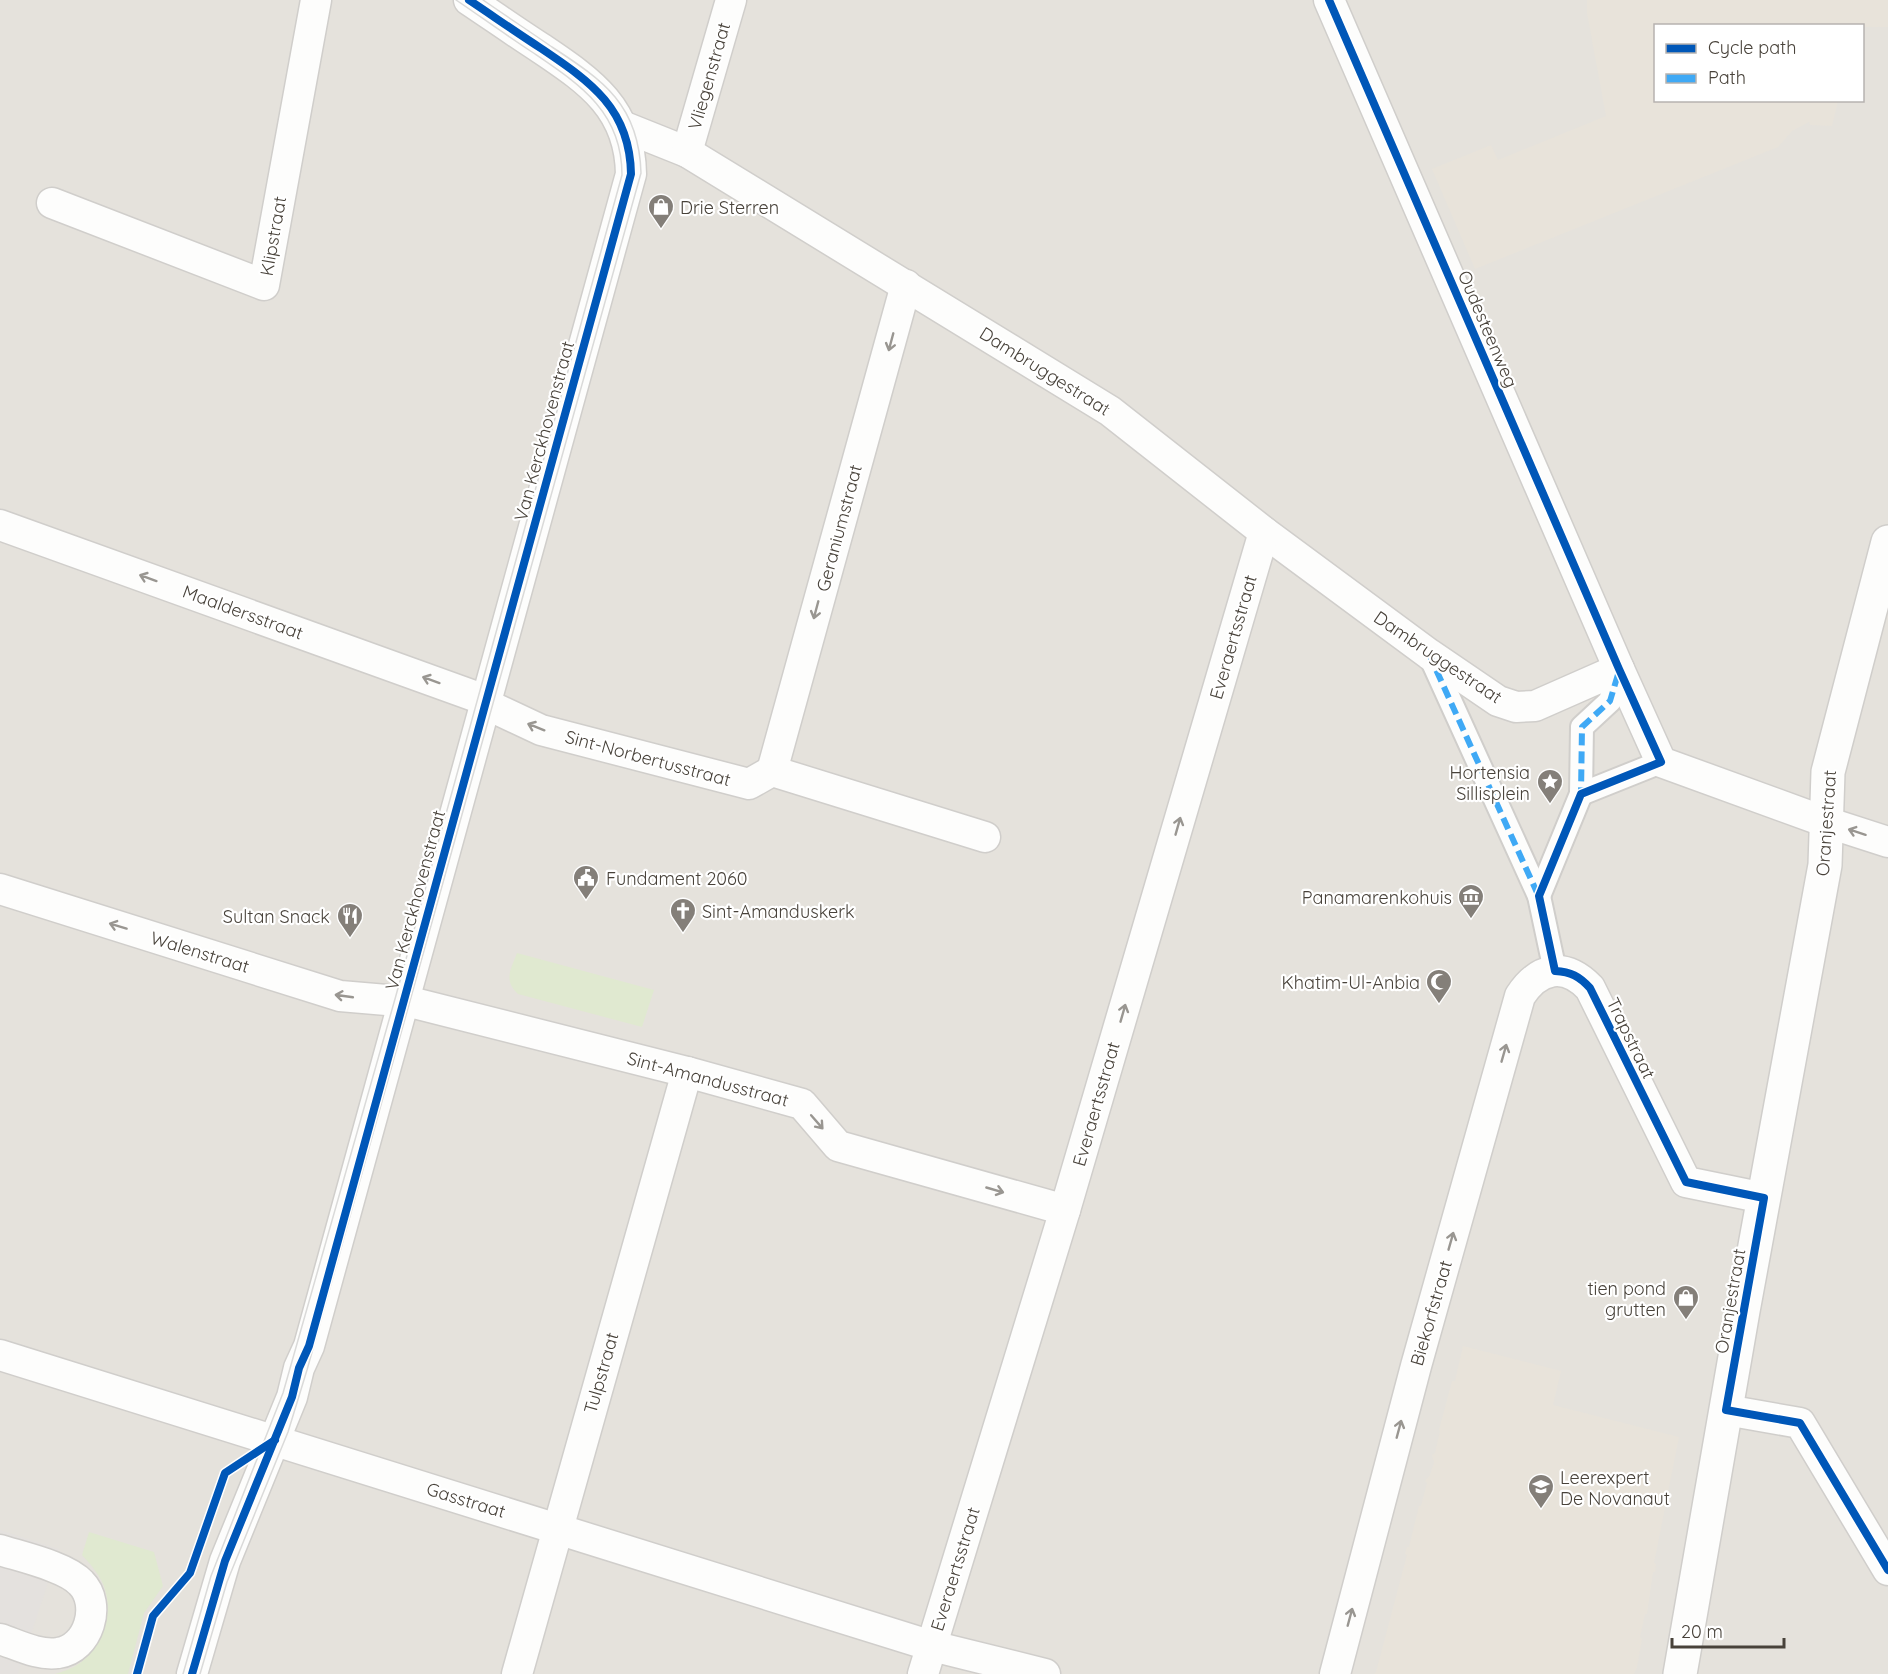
<svg xmlns="http://www.w3.org/2000/svg" width="1888" height="1674" viewBox="0 0 1888 1674" font-family="Quicksand,sans-serif">
	<rect width="100%" height="100%" fill="#f2f0ed"/>
	<path fill="#e5e2dc" fill-rule="evenodd" d="M0,0h1888v1674h-1888zM1656,26h206v74h-206z"/>
	<g fill="#e8e3da">
		<polygon points="1587,0 1888,0 1888,27 1656,26 1656,100 1838,101 1832,126 1810,125 1809,122 1792,131 1778,147 1475,269 1432,169 1491,145 1498,160 1606,116 1587,13"/>
		<polygon points="1463,1346 1561,1371 1553,1405 1679,1437 1654,1563 1656,1564 1655,1572 1653,1572 1647,1614 1645,1614 1640,1637 1642,1639 1637,1667 1634,1674 1374,1674 1376,1672 1407,1555 1405,1554 1407,1547 1409,1547 1419,1506 1421,1506 1427,1483 1425,1481 1430,1475 1434,1462 1432,1455 1435,1453 1440,1431 1439,1430 1452,1381 1455,1381"/>
	</g>
	<g fill="#e0e9d0">
		<path d="M517,953l137,37 -12,37 -124,-33c-15,-14 -7,-25 -1,-41z"/>
		<path d="M89,1532l65,20 9,34 -19,27 -16,61h-73c7,-2 16,-5 22,-9 20,-12 34,-43 30,-66 -2,-18 -13,-31 -25,-44z"/>
	</g>
	<polygon fill="#e4e1de" points="0,1530 59,1549 18,1674 0,1674"/>
	<g fill="none" stroke-linecap="round" stroke-linejoin="round">
		<defs>
			<g id="pedestrian">
				<polyline points="1429,654 1539,896 1555,971"/>
				<polyline points="1581,794 1661,762"/>
				<polyline points="1539,896 1581,794 1582,727 1610,701 1619,669"/>
			</g>
			<g id="minor">
				<polyline points="1329,0 1619,669 1661,762 1826,822 1888,842"/>
				<polyline points="622,126 687,152 1110,411 1264,532 1429,654 1498,701 1516,707 1535,706 1619,669"/>
				<polyline points="687,152 731,0"/>
				<polyline points="52,203 264,285 316,0"/>
				<polyline points="0,525 477,697 492,707 541,730 749,784 772,771 985,837"/>
				<polyline points="772,771 906,285"/>
				<polyline points="0,889 340,996 410,1002 687,1072 802,1104 838,1146 1065,1210"/>
				<polyline points="0,1355 932,1646 1045,1674"/>
				<polyline points="1726,1410 1800,1423 1888,1570"/>
				<path d="M0,1550c22,7 67,17 81,33 21,21 8,66 -23,70 -19,3 -40,-8 -58,-14"/>
				<path d="M192,1674l33,-113 67,-164 7,-29 10,-22 322,-1172c-1,-65 -40,-92 -89,-125 -25,-16 -49,-33 -73,-49"/>
				<polyline points="517,1674 687,1072"/>
				<polyline points="923,1674 1065,1210 1264,532"/>
				<path d="M1335,1674l81,-308 104,-370c19,-29 45,-34 70,-8l96,194 78,16"/>
			</g>
			<polyline id="tertiary" points="1680,1674 1743,1311 1825,865 1828,772 1888,542"/>
		</defs>
		<use href="#pedestrian" stroke="#d0cecb" stroke-width="26"/>
		<use href="#minor" stroke="#d0cecb" stroke-width="33"/>
		<use href="#tertiary" stroke="#d0cecb" stroke-width="36"/>
		<use href="#pedestrian" stroke="#fdfdfc" stroke-width="22"/>
		<use href="#minor" stroke="#fdfdfc" stroke-width="30"/>
		<use href="#tertiary" stroke="#fdfdfc" stroke-width="33"/>
		<g stroke="#dadad9" stroke-width="1.5">
			<path d="M183,1674l28,-98 72,-183 112,-394 227,-824c0,-64 -43,-91 -90,-123 -26,-17 -51,-35 -76,-52"/>
			<path d="M200,1674l27,-92 61,-150 19,-62 334,-1197c-2,-68 -37,-92 -89,-126 -23,-16 -46,-31 -69,-47"/>
		</g>
		<g stroke="#3fa9f5" stroke-width="6" stroke-dasharray="12 6" stroke-linecap="butt">
			<polyline points="1429,654 1539,897"/>
			<polyline points="1579,799 1581,794 1582,727 1610,701 1619,671"/>
		</g>
		<defs>
			<g id="cycleway">
				<path d="M1329,0l290,669 42,93 -80,32 -42,102 16,75c16,1 24,5 35,17l96,194 78,16 -38,212 74,13 88,147"/>
				<polyline points="137,1674 153,1616 190,1573 225,1473 275,1440"/>
				<path d="M192,1674l33,-113 67,-164 7,-29 10,-22 322,-1172c-1,-65 -40,-92 -89,-125 -25,-16 -49,-33 -73,-49"/>
			</g>
		</defs>
		<use href="#cycleway" stroke="#fff" stroke-width="11"/>
		<use href="#cycleway" stroke="#0057b8" stroke-width="8"/>
	</g>
	<defs><path id="oneway-shaft" d="M-6 0H5M1.5-3L5.5 0L1.5 3" fill="none" stroke-width="1.6" stroke-linecap="round" stroke-linejoin="round" transform="scale(1.5)"/></defs>
	<g stroke="#999691">
		<use href="#oneway-shaft" transform="translate(891 342) rotate(105)"/>
		<use href="#oneway-shaft" transform="translate(148 578) rotate(-160)"/>
		<use href="#oneway-shaft" transform="translate(816 610) rotate(105)"/>
		<use href="#oneway-shaft" transform="translate(431 680) rotate(-160)"/>
		<use href="#oneway-shaft" transform="translate(536 727) rotate(-158)"/>
		<use href="#oneway-shaft" transform="translate(1178 826) rotate(-74)"/>
		<use href="#oneway-shaft" transform="translate(1857 832) rotate(-162)"/>
		<use href="#oneway-shaft" transform="translate(118 926) rotate(-163)"/>
		<use href="#oneway-shaft" transform="translate(344 996) rotate(-172)"/>
		<use href="#oneway-shaft" transform="translate(1123 1013) rotate(-74)"/>
		<use href="#oneway-shaft" transform="translate(1504 1053) rotate(-74)"/>
		<use href="#oneway-shaft" transform="translate(817 1122) rotate(49)"/>
		<use href="#oneway-shaft" transform="translate(995 1190) rotate(16)"/>
		<use href="#oneway-shaft" transform="translate(1451 1241) rotate(-74)"/>
		<use href="#oneway-shaft" transform="translate(1399 1429) rotate(-75)"/>
		<use href="#oneway-shaft" transform="translate(1350 1617) rotate(-75)"/>
	</g>
	<defs>
		<symbol id="shop-pin" viewBox="-11 -11 22 30"><path d="M0 17L-7.5 6A9.5 9.5 0 1 1 7.5 6Z" fill="#847f79" stroke="#fff"/><path d="M-5-2.5h2.3a2.7 3.5 0 0 1 5.4 0H5L5.5 6h-11ZM-1.5-2.5h3a1.5 2.3 0 0 0-3 0Z" fill="#fff"/></symbol>
		<symbol id="sight-pin" viewBox="-11 -11 22 30"><path d="M0 17L-7.5 6A9.5 9.5 0 1 1 7.5 6Z" fill="#847f79" stroke="#fff"/><path d="M0-6L1.8-2.2L6-1.7L2.9 1.2L3.7 5.4L0 3.3L-3.7 5.4L-2.9 1.2L-6-1.7L-1.8-2.2Z" fill="#fff"/></symbol>
		<symbol id="civic-pin" viewBox="-11 -11 22 30"><path d="M0 17L-7.5 6A9.5 9.5 0 1 1 7.5 6Z" fill="#847f79" stroke="#fff"/><path d="M-.6-6.5H3V-4.5H.6V-3L4-1V1h2V6H-6V1h2V-1L-.6-3ZM-1.2 2.5V6h2.4V2.5Z" fill="#fff"/></symbol>
		<symbol id="museum-pin" viewBox="-11 -11 22 30"><path d="M0 17L-7.5 6A9.5 9.5 0 1 1 7.5 6Z" fill="#847f79" stroke="#fff"/><path d="M0-6L6-3V-2H-6V-3ZM-5-1h2V3h-2ZM-1-1h2V3h-2ZM3-1h2V3H3ZM-6 4H6V6H-6Z" fill="#fff"/></symbol>
		<symbol id="church-pin" viewBox="-11 -11 22 30"><path d="M0 17L-7.5 6A9.5 9.5 0 1 1 7.5 6Z" fill="#847f79" stroke="#fff"/><path d="M-1.2-6h2.4v3.5h3.3v2.4h-3.3V6h-2.4V-.1h-3.3v-2.4h3.3Z" fill="#fff"/></symbol>
		<symbol id="restaurant-pin" viewBox="-11 -11 22 30"><path d="M0 17L-7.5 6A9.5 9.5 0 1 1 7.5 6Z" fill="#847f79" stroke="#fff"/><path d="M-5-6h1v4h1v-4h1v4h1v-4h1v5L-1.5 .5V6h-2V.5L-5-1ZM5-6V6H3V1.5H1.5Q1.5-4 5-6Z" fill="#fff"/></symbol>
		<symbol id="mosque-pin" viewBox="-11 -11 22 30"><path d="M0 17L-7.5 6A9.5 9.5 0 1 1 7.5 6Z" fill="#847f79" stroke="#fff"/><path d="M3.5-4.9A6 6 0 1 0 3.5 4.9A5 5 0 1 1 3.5-4.9Z" fill="#fff"/></symbol>
		<symbol id="school-pin" viewBox="-11 -11 22 30"><path d="M0 17L-7.5 6A9.5 9.5 0 1 1 7.5 6Z" fill="#847f79" stroke="#fff"/><path d="M0-5L7-2L0 1L-7-2ZM-4 1L0 2.5L4 1V4Q0 6-4 4Z" fill="#fff"/></symbol>
	</defs>
	<g fill-rule="evenodd">
		<use href="#shop-pin" x="646" y="192" width="30" height="40"/>
		<use href="#sight-pin" x="1535" y="767" width="30" height="40"/>
		<use href="#civic-pin" x="571" y="863" width="30" height="40"/>
		<use href="#museum-pin" x="1456" y="882" width="30" height="40"/>
		<use href="#church-pin" x="668" y="896" width="30" height="40"/>
		<use href="#restaurant-pin" x="335" y="901" width="30" height="40"/>
		<use href="#mosque-pin" x="1424" y="967" width="30" height="40"/>
		<use href="#shop-pin" x="1671" y="1283" width="30" height="40"/>
		<use href="#school-pin" x="1526" y="1472" width="30" height="40"/>
	</g>
	<g text-anchor="middle" dominant-baseline="central" stroke-width="4.5" stroke-linejoin="round" paint-order="stroke">
		<g font-size="18" fill="#48423a" stroke="#fff">
			<text transform="translate(709 76) rotate(-74)">Vliegenstraat</text>
			<text transform="translate(273 236) rotate(-80)">Klipstraat</text>
			<text transform="translate(1488 329) rotate(67)">Oudesteenweg</text>
			<text transform="translate(1045 371) rotate(32)">Dambruggestraat</text>
			<text transform="translate(544 431) rotate(-75)">Van Kerckhovenstraat</text>
			<text transform="translate(839 528) rotate(-75)">Geraniumstraat</text>
			<text transform="translate(243 612) rotate(20)">Maaldersstraat</text>
			<text transform="translate(1233 637) rotate(-74)">Everaertsstraat</text>
			<text transform="translate(1438 657) rotate(34)">Dambruggestraat</text>
			<text transform="translate(648 758) rotate(15)">Sint-Norbertusstraat</text>
			<text transform="translate(1826 823) rotate(-86)">Oranjestraat</text>
			<text transform="translate(415 900) rotate(-75)">Van Kerckhovenstraat</text>
			<text transform="translate(200 952) rotate(17)">Walenstraat</text>
			<text transform="translate(1631 1038) rotate(64)">Trapstraat</text>
			<text transform="translate(708 1079) rotate(15)">Sint-Amandusstraat</text>
			<text transform="translate(1096 1104) rotate(-74)">Everaertsstraat</text>
			<text transform="translate(1730 1301) rotate(-80)">Oranjestraat</text>
			<text transform="translate(1431 1313) rotate(-74)">Biekorfstraat</text>
			<text transform="translate(601 1373) rotate(-74)">Tulpstraat</text>
			<text transform="translate(466 1500) rotate(17)">Gasstraat</text>
			<text transform="translate(955 1569) rotate(-73)">Everaertsstraat</text>
		</g>
		<g font-size="18" fill="#48423a" stroke="#fff" text-anchor="end">
			<text x="680" y="207" text-anchor="start">Drie Sterren</text>
			<text x="1530" y="772">Hortensia<tspan x="1530" dy="21">Sillisplein</tspan></text>
			<text x="606" y="878" text-anchor="start">Fundament 2060</text>
			<text x="1452" y="897">Panamarenkohuis</text>
			<text x="702" y="911" text-anchor="start">Sint-Amanduskerk</text>
			<text x="330" y="916">Sultan Snack</text>
			<text x="1420" y="982">Khatim-Ul-Anbia</text>
			<text x="1666" y="1288">tien pond<tspan x="1666" dy="21">grutten</tspan></text>
			<text x="1560" y="1477" text-anchor="start">Leerexpert<tspan x="1560" dy="21">De Novanaut</tspan></text>
		</g>
	</g>
	<rect x="1654" y="24" width="210" height="78" fill="#ffffff" stroke="#b6b3b0" stroke-width="1.5"/>
	<rect x="1666" y="44" width="30" height="9" fill="#0057b8" stroke="#b6b3b0" stroke-width="1.5"/>
	<text x="1708" y="54" font-size="18" fill="#48423a">Cycle path</text>
	<rect x="1666" y="74" width="30" height="9" fill="#3fa9f5" stroke="#b6b3b0" stroke-width="1.5"/>
	<text x="1708" y="84" font-size="18" fill="#48423a">Path</text>
	<path d="M1672 1638v9h112v-9" fill="none" stroke="#48423a" stroke-width="3"/>
	<text x="1681" y="1638" font-size="18" fill="#48423a" stroke="#ffffff" stroke-width="4.5" paint-order="stroke">20 m</text>
</svg>
